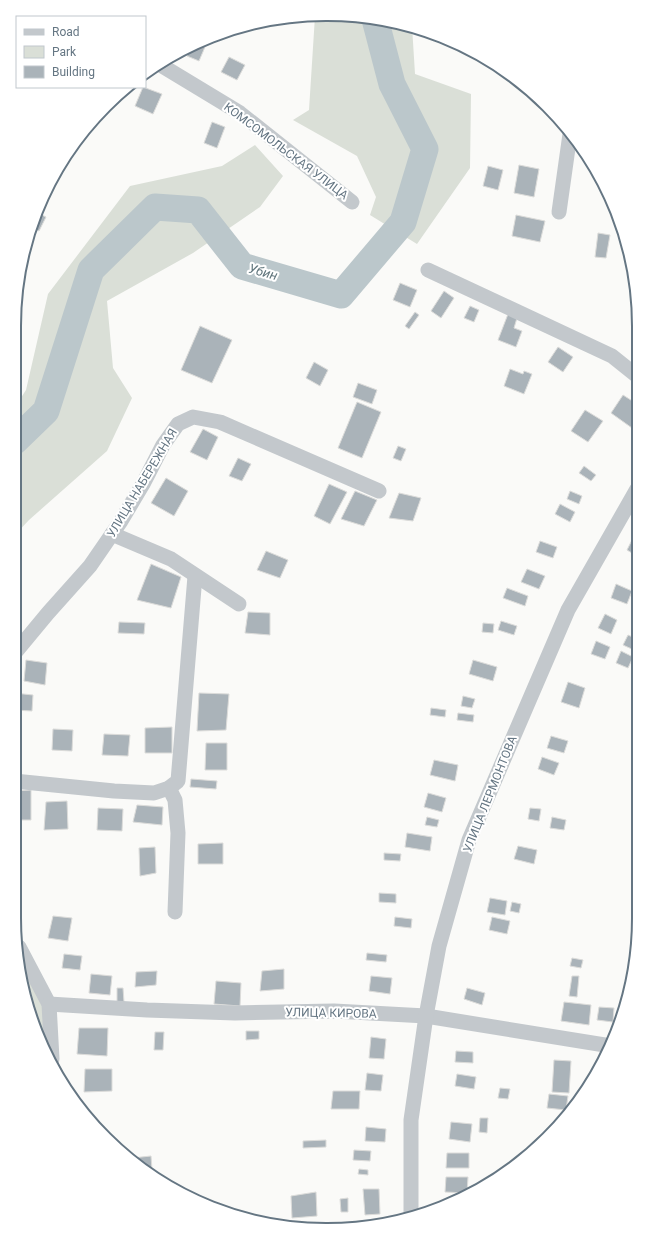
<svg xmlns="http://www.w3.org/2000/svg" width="653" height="1244" viewBox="0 0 653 1244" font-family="Roboto,sans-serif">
	<rect width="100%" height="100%" fill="#fafaf8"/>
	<g fill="#dadfd7">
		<polygon points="347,15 412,26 415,74 471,94 470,168 417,244 370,215 376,197 357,156 293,120 309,110 315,16"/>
		<polygon points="255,145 283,176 260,207 193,253 107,301 113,368 132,398 107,451 29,520 14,536 15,407 26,390 48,294 130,186 222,166"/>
		<polygon points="19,947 49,1004 52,1058 31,1018"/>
	</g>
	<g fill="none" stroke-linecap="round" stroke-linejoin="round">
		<polyline stroke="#bbc7cb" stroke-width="27" points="15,441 46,411 91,270 155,207 198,210 242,266 341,295 403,222 425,149 392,84 375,19"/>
	</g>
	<g fill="#aab3b9" stroke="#dcdcda">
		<polygon points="197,44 205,47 199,61 187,56 191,46"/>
		<polygon points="229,57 245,65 237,80 221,72"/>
		<polygon points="143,87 162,94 153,114 135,106"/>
		<polygon points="212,122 225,127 217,148 204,143"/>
		<polygon points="519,165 539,169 534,197 514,193"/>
		<polygon points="488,166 503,170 498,190 483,186"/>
		<polygon points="38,213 46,217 39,231 32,227"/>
		<polygon points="516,215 545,221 540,242 512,236"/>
		<polygon points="598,233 610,235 606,258 595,257"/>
		<polygon points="400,283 417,290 410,307 393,300"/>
		<polygon points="444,291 454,298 441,318 431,311"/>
		<polygon points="470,306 479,310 474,322 464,318"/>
		<polygon points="415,312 419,315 409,329 405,326"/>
		<polygon points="508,314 517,318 514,328 522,331 516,347 498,340"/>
		<polygon points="200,326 232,340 212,383 181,370"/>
		<polygon points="636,331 636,341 633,339"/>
		<polygon points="558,347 573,357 563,372 548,362"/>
		<polygon points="314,362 328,370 320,386 306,378"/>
		<polygon points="510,369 523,374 524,371 532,374 524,394 504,386"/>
		<polygon points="358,383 377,390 372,404 353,397"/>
		<polygon points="623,395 637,404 637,421 632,428 611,413"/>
		<polygon points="357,402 381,412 362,458 338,448"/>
		<polygon points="585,410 603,421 588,442 571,431"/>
		<polygon points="203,429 218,437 207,460 190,452"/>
		<polygon points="398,446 406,449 401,461 393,458"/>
		<polygon points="238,458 251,464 242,481 229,476"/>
		<polygon points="584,466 596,475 591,481 579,473"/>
		<polygon points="166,478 188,491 174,516 151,503"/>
		<polygon points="329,484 347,492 330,524 314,516"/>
		<polygon points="355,491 377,500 364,526 341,519"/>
		<polygon points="570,491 582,496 579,504 567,499"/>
		<polygon points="399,493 421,498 413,521 389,518"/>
		<polygon points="560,504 575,512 570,522 555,514"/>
		<polygon points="636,532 637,533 637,556 627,550"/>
		<polygon points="540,541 557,547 553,558 536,552"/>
		<polygon points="266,551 288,560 280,578 257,570"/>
		<polygon points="151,564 181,577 171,608 137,600"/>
		<polygon points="527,569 545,576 539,589 521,582"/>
		<polygon points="616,584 632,591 627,604 611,598"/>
		<polygon points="507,588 528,596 525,606 503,598"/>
		<polygon points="248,612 270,613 270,635 245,633"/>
		<polygon points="605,614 617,620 611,634 598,628"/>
		<polygon points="501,621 517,626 514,635 498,630"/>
		<polygon points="119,622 145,623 144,634 118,633"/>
		<polygon points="483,623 494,624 493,633 482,632"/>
		<polygon points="628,635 637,639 634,650 623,645"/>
		<polygon points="596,641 610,647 605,659 591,654"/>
		<polygon points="621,651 633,657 628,668 616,663"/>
		<polygon points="26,660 47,663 45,685 24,681"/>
		<polygon points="473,660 497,667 493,681 469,674"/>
		<polygon points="568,682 585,688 579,708 561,702"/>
		<polygon points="14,693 33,695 32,711 14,710"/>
		<polygon points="199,693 229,694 226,730 197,731"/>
		<polygon points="463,696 475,699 472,708 461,706"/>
		<polygon points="431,708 446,710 445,717 430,715"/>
		<polygon points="458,713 474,715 473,722 457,720"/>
		<polygon points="14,724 20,725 18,742 14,741"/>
		<polygon points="172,727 172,753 145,753 145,728"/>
		<polygon points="53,729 73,730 72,751 52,750"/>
		<polygon points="104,734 130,735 128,756 102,755"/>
		<polygon points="551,736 568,741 564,753 547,748"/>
		<polygon points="206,743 227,743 227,770 205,770"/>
		<polygon points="542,757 559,763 554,775 538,769"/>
		<polygon points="434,760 458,765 455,781 430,775"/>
		<polygon points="191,779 217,781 216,789 190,787"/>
		<polygon points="31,790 31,820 14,820 14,791"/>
		<polygon points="428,793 446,798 442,812 424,807"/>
		<polygon points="67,801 68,829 44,830 46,802"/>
		<polygon points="137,805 163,807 162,825 133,822"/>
		<polygon points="98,808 123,809 122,831 97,830"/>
		<polygon points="530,808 541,809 539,821 528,819"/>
		<polygon points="427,817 439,820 437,827 425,825"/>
		<polygon points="552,817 566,820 564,830 550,828"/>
		<polygon points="407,833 432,837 430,851 405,847"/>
		<polygon points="223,843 223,864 198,864 198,844"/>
		<polygon points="518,846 537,850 534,864 514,859"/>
		<polygon points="155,847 156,873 140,876 139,848"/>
		<polygon points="384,853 401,854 400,861 384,860"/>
		<polygon points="379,893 396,894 396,903 379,902"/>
		<polygon points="490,898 507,901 505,915 487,912"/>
		<polygon points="512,902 521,904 519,913 510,911"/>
		<polygon points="53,916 72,918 68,941 48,938"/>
		<polygon points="395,917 412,919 411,928 394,926"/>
		<polygon points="492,917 510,921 507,934 489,930"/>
		<polygon points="367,953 387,955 386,962 366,960"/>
		<polygon points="64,954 82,956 80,970 62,968"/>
		<polygon points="572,958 583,960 581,968 570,966"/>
		<polygon points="284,969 284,989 260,991 262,971"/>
		<polygon points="157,971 156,985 135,987 136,972"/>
		<polygon points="91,974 112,976 110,995 89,993"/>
		<polygon points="371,976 392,978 390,994 369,991"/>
		<polygon points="572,976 579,976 577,997 569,996"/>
		<polygon points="216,981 241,983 240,1006 214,1004"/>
		<polygon points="117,988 123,988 124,1002 117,1002"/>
		<polygon points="467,988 485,993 482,1005 464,999"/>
		<polygon points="564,1002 591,1005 589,1025 561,1021"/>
		<polygon points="599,1007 614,1008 613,1022 597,1020"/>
		<polygon points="79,1028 108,1028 107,1056 77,1054"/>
		<polygon points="246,1031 259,1031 259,1039 246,1040"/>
		<polygon points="155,1032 164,1032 163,1050 154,1050"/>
		<polygon points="371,1037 386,1039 384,1059 369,1058"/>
		<polygon points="456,1051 473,1052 473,1063 455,1062"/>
		<polygon points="554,1060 571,1061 569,1093 552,1092"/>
		<polygon points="85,1069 112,1069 112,1091 84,1092"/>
		<polygon points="367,1073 383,1075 381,1091 365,1090"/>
		<polygon points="457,1074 476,1077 474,1089 455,1086"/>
		<polygon points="500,1088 510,1089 508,1099 498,1098"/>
		<polygon points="333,1091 360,1091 359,1109 331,1109"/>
		<polygon points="549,1094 568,1096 566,1110 547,1108"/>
		<polygon points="480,1118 488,1118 487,1133 479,1132"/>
		<polygon points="451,1122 472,1124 470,1142 449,1139"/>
		<polygon points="366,1127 386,1129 385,1142 365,1141"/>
		<polygon points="326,1140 326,1147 303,1148 303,1141"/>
		<polygon points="354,1150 371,1151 370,1161 353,1160"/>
		<polygon points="447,1153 469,1153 469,1168 446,1168"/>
		<polygon points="151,1156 152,1170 146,1171 132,1158"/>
		<polygon points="359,1169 368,1170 368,1175 358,1174"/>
		<polygon points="446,1177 468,1177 467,1193 445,1192"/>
		<polygon points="363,1189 379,1189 380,1214 365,1215"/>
		<polygon points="316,1192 317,1216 292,1218 291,1196"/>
		<polygon points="348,1198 348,1212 341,1212 340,1199"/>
	</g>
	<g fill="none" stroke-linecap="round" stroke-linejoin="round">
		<g stroke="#c3c8cc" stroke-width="15">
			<polyline points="159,64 240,113 352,202"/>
			<polyline points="559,212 570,134"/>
			<polyline points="428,270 612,356 637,376"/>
			<polyline points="112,534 171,559 239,604"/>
			<polyline points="14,654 48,613 90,566 121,521 143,484 163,445 178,424 193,417 220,422 379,491"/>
			<polyline points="14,781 114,791 154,793 169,788 178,781 195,576"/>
			<polyline points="169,788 175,800 178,833 175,912"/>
			<polyline points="19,947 49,1004 52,1059"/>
			<polyline points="49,1004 147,1010 235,1013 334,1011 426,1016 611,1046"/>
			<polyline points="411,1218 411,1120 426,1016 439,946 469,840 568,610 637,489"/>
		</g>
	</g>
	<g text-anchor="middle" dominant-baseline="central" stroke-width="4" stroke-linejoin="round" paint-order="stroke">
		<g font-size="12" fill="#657683" stroke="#fff">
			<text transform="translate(286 151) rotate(37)">КОМСОМОЛЬСКАЯ УЛИЦА</text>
			<text transform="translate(142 483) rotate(-59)">УЛИЦА НАБЕРЕЖНАЯ</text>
			<text transform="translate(490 794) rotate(-68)">УЛИЦА ЛЕРМОНТОВА</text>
			<text transform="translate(331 1013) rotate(1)">УЛИЦА КИРОВА</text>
		</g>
		<g font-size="13" font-style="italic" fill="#60757c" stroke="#fff">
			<text transform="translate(263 272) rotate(16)">Убин</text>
		</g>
	</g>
	<path d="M0 0H653V1244H0ZM326 21H327A305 305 0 0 1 632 326V918A305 305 0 0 1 327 1223H326A305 305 0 0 1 21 918V326A305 305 0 0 1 326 21Z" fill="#fff" fill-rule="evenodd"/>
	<path fill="none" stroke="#657683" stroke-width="2" d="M326 21H327A305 305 0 0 1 632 326V918A305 305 0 0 1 327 1223H326A305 305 0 0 1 21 918V326A305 305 0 0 1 326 21Z"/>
	<rect x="16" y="16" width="130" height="72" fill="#ffffff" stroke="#c1c8cd"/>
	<rect x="24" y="29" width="20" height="6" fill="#c3c8cc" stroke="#c1c8cd"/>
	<text x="52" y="36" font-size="12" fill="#657683">Road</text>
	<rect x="24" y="46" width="20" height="12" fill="#dadfd7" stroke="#c1c8cd"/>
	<text x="52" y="56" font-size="12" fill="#657683">Park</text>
	<rect x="24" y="66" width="20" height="12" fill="#aab3b9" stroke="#c1c8cd"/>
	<text x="52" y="76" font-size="12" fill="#657683">Building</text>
</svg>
